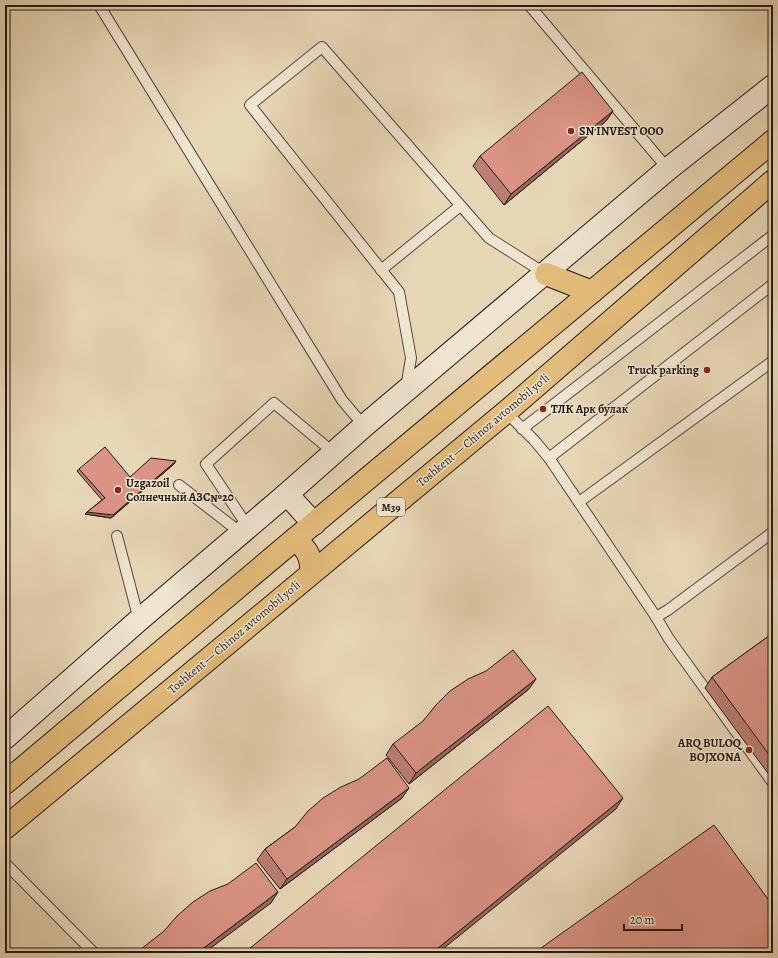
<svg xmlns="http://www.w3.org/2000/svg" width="778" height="958" viewBox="0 0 778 958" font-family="Alegreya,serif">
	<rect width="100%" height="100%" fill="#e8d7b6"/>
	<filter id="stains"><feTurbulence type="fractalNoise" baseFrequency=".005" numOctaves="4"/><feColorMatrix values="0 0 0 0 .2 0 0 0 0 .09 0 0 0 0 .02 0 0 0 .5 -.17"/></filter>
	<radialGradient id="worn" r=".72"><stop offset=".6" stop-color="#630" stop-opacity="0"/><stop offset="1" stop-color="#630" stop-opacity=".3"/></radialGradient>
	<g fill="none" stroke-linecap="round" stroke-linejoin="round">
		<defs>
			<g id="lane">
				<polyline points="99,5 342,400 364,426"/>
				<polyline points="529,5 668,169"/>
				<polyline points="381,270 460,206"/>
				<polyline points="406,388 411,358 399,292 250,105 322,47 489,238 546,274"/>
				<polyline points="506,412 534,440 549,458 656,617 668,610 773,532"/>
				<polyline points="522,429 773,235"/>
				<polyline points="549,458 773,284"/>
				<polyline points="179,485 241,533"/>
				<polyline points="579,502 773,361"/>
				<polyline points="248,527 206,464 274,403 334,453"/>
				<polyline points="117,536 139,620"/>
				<polyline points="656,617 669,639 773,783"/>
				<polyline points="5,863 94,953"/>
			</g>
			<g id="secondary">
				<polyline points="287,494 314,524"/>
				<polyline points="5,738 139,620 287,494 364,426 668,169 773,86"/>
			</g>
			<g id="highway">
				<polyline points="546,274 592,292"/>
				<path d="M295,539c13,12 15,15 17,33"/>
				<polyline points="5,783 295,539 773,141"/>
				<polyline points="5,828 506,412 773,181"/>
			</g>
		</defs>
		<use href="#lane" stroke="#54483b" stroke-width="12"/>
		<use href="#secondary" stroke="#221812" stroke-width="24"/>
		<use href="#highway" stroke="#221812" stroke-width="24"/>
		<use href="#lane" stroke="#f0e5d0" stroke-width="10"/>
		<use href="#secondary" stroke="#f0e5d0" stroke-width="22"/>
		<use href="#highway" stroke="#e4bc7b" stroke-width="22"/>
	</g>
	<g fill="#bb7e72" stroke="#221812">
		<polygon points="613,111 606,121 504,205 473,166 480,156"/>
		<polygon points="174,464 111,518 85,514 87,512 102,500 77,471 79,469 130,477"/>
		<polygon points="773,633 773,780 705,688 712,677"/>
		<polygon points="529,689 409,784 386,755 393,744"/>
		<polygon points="402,798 280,889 257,860 265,849 295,827"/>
	</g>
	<g fill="#99675c" stroke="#221812">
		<polygon points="613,111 606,121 504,205 511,194"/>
		<polygon points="176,461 174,464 111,518 85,514 87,512"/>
		<polygon points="536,679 529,689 409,784 416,773"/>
		<polygon points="409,788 402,798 280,889 287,879"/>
		<polygon points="623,798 616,809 438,953 432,953"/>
		<polygon points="278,892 271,903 204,953 197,953"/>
	</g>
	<g fill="#da9384" stroke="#221812">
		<polygon points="582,72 613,111 511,194 480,156"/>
		<polygon points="105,447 130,477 151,458 176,461 113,515 87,512 105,498 79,469"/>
		<polygon points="773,633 773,760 712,677"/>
		<polygon points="513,650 536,679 416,773 393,744 423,721 436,705 450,691 468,679 486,671"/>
		<polygon points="548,706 623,798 432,953 244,953"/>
		<polygon points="387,758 409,788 287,879 265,849 295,827 308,811 323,798 341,787 359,779"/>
		<polygon points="714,825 773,906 773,953 534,953"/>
		<polygon points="256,863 278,892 197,953 136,953 164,931 177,916 193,902 210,891 228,884"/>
	</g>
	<g fill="#8f2418" stroke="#f0e5d0" stroke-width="1.5">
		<circle cx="571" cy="131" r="4"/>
		<circle cx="707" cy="370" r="4"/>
		<circle cx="543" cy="409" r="4"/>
		<circle cx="118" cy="490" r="4"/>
		<circle cx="749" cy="750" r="4"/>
	</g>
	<g text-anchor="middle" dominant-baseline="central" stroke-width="3" stroke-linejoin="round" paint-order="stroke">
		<rect fill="#f0e5d0" stroke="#60564b" stroke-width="1" x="377" y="498" width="28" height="18" rx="3"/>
		<g font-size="11" font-weight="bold" fill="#221812">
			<text x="391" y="507">M39</text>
		</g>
		<g font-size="12" font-weight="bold" fill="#221812" stroke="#f0e5d0" text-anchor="start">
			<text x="579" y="131">SN INVEST ООО</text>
			<text x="699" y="370" text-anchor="end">Truck parking</text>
			<text x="551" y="409">ТЛК Арк булак</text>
			<text x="126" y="483">Uzgazoil<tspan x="126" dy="14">Солнечный АЗС№20</tspan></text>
			<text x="741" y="743" text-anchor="end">ARQ BULOQ<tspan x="741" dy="14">BOJXONA</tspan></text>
		</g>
		<g font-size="12" fill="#221812" stroke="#f0e5d0">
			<text transform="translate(483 430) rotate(-40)">Toshkent — Chinoz avtomobil yoʻli</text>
			<text transform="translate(234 637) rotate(-40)">Toshkent — Chinoz avtomobil yoʻli</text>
		</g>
	</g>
	<rect width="778" height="958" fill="none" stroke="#e8d7b6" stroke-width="20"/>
	<rect x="6" y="6" width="766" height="946" fill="none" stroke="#221812" stroke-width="2"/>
	<rect x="10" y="10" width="758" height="938" fill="none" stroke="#221812"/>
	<path d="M624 924v6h58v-6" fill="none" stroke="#221812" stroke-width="2"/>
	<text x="630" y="924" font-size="12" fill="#221812" stroke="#f0e5d0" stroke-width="3" paint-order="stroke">20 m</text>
	<rect width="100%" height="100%" filter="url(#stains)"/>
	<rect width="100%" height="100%" fill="url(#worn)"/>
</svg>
